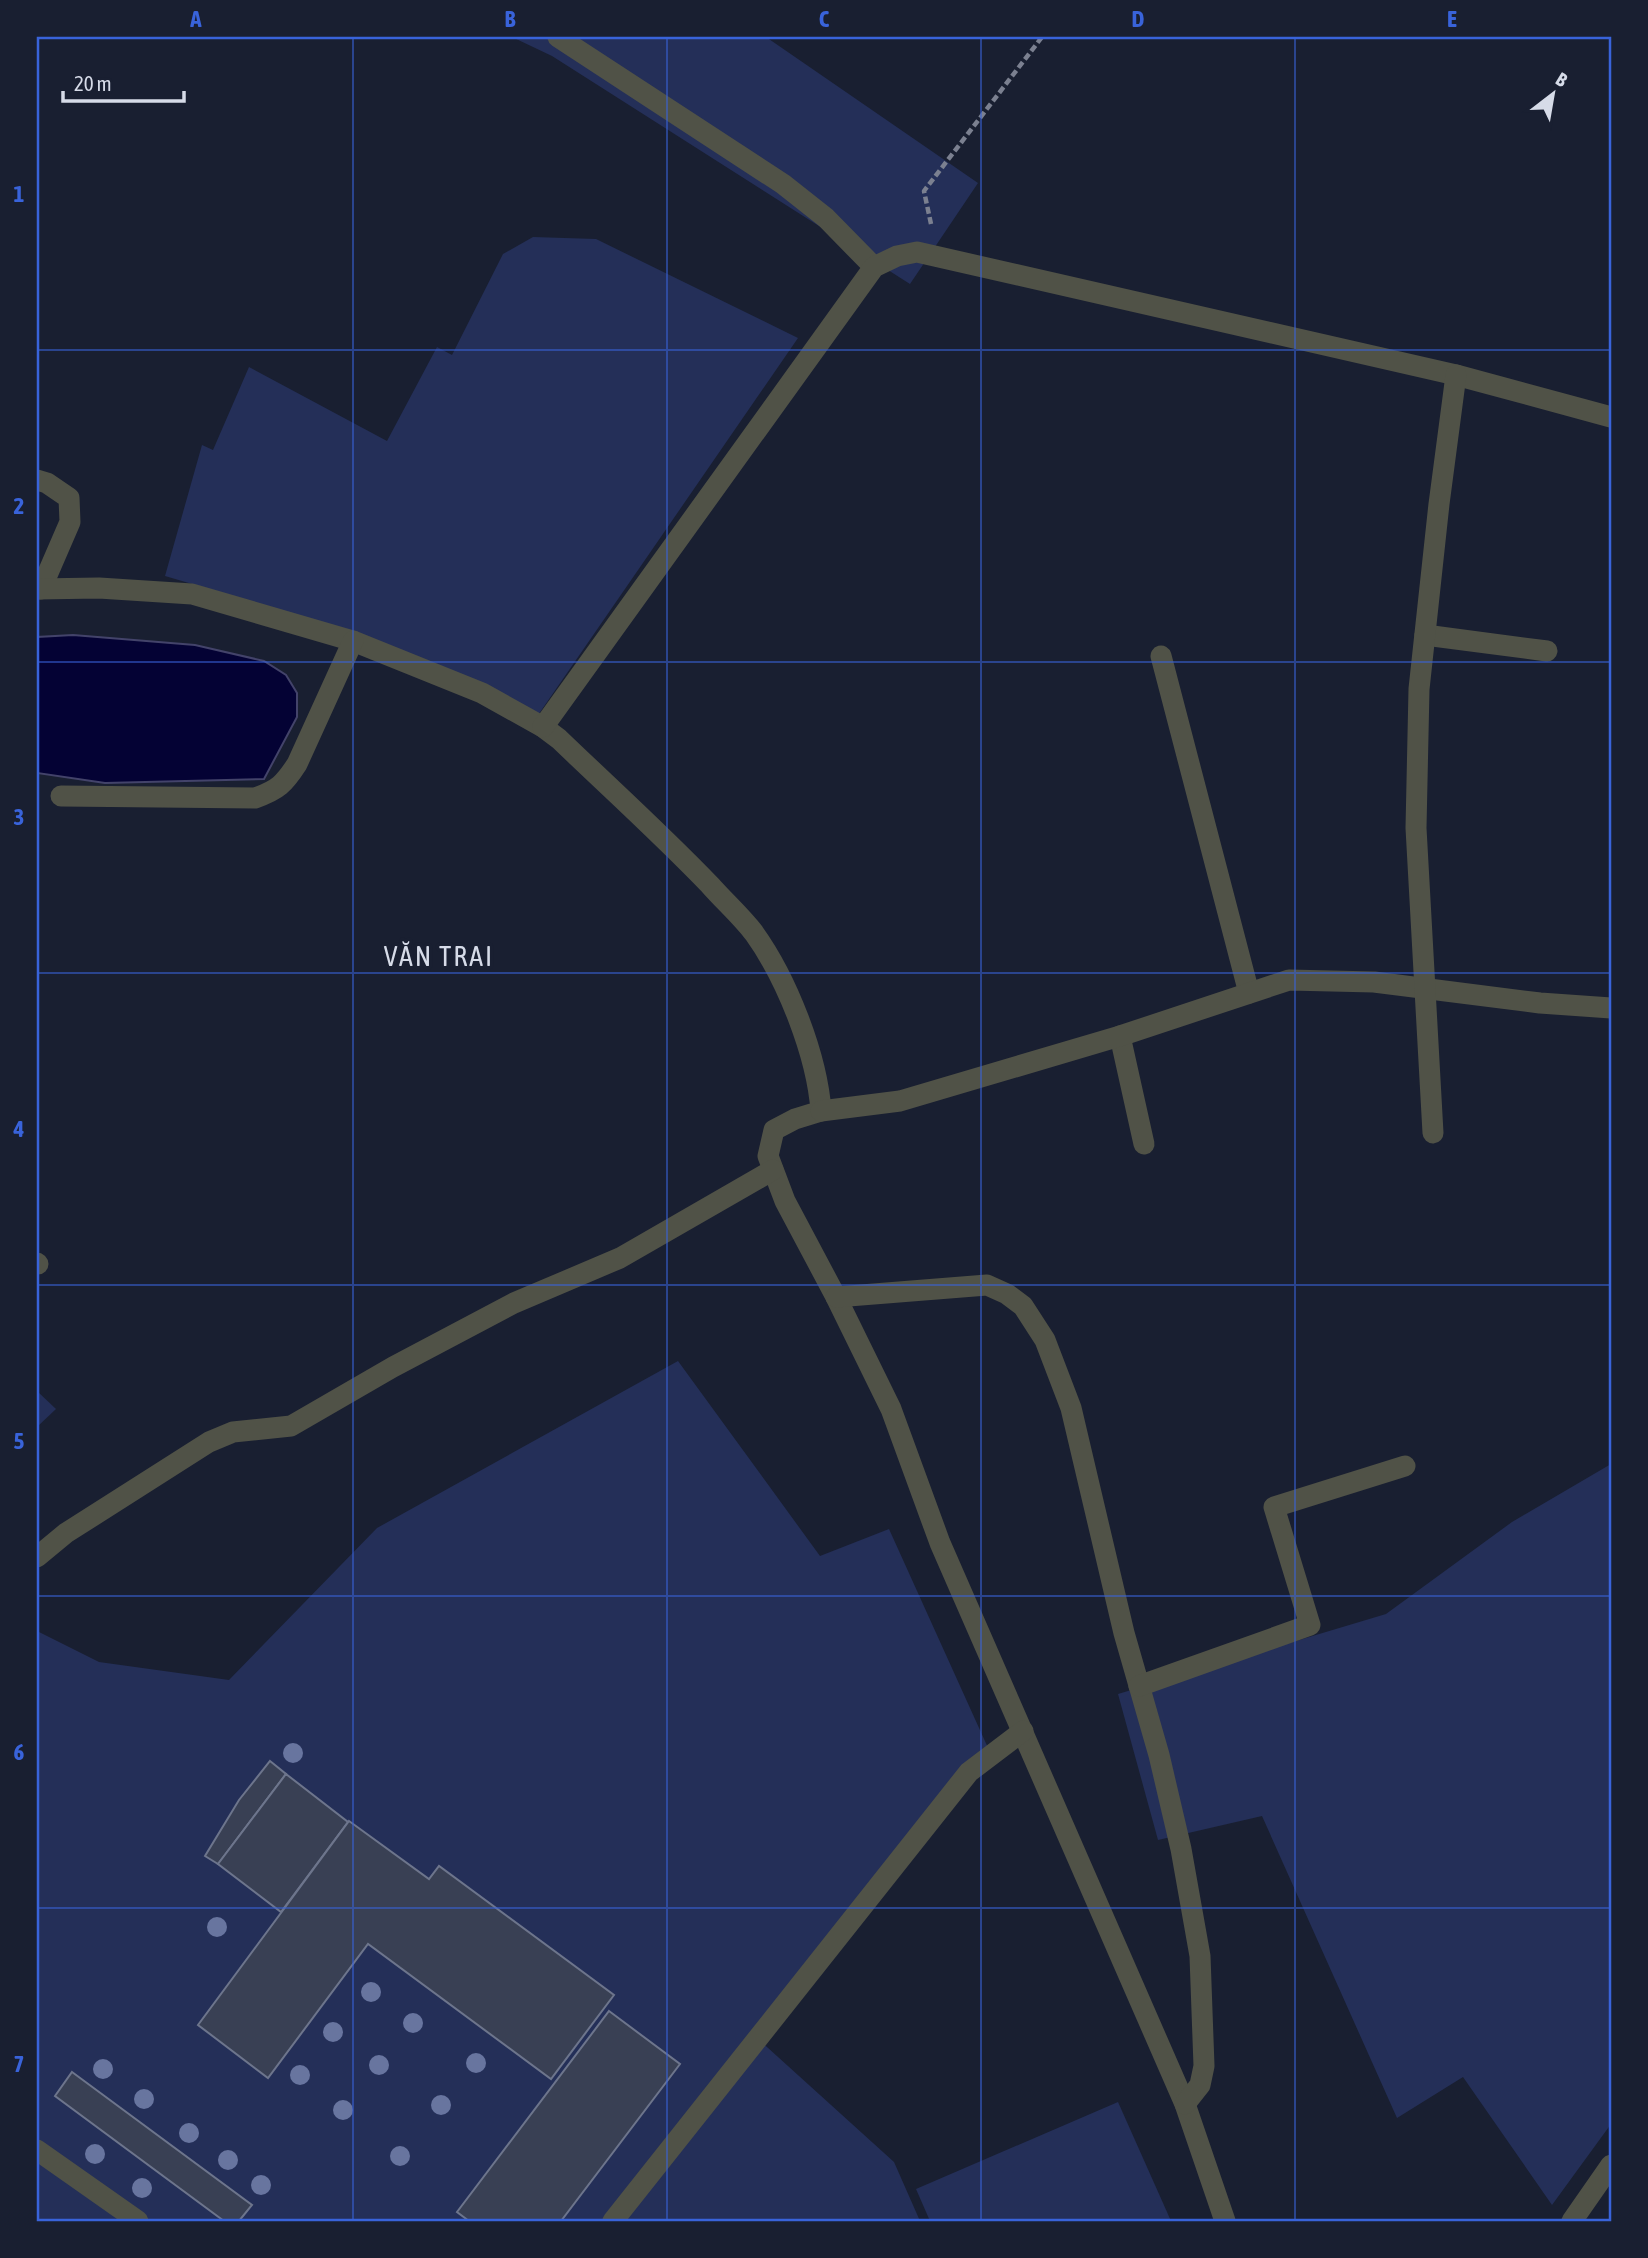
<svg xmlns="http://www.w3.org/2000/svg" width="1648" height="2258" viewBox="0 0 1648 2258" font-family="'Asap Condensed',sans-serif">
	<rect width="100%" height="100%" fill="#191f31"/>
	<g fill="#242f58">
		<polygon points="512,37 766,37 978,183 910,284 552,56"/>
		<polygon points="533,237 596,239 798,338 536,718 260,604 165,576 202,445 213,450 249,367 387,441 437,347 452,355 503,254"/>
		<polygon points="678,1361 820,1556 889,1529 989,1750 757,2038 894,2162 920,2221 37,2221 37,1631 99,1662 229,1680 377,1528"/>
		<polygon points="37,1391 56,1409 37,1427"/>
		<polygon points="1611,1464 1611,2124 1552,2205 1463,2077 1397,2118 1262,1816 1158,1840 1118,1694 1386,1614 1512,1522"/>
		<polygon points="1118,2102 1171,2221 930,2221 916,2189"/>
	</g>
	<polygon fill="#040234" stroke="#43436a" stroke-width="2" points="73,635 195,645 264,661 286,675 297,693 297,717 264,779 105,783 37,773 37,637"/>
	<g fill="#394054" stroke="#6d758c" stroke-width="2">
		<polygon points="270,1761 286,1774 218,1864 205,1856 239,1800"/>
		<polygon points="286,1774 348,1822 281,1912 218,1864"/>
		<polygon points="349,1821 429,1879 439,1866 614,1995 551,2079 368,1944 268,2078 198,2025"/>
		<polygon points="609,2011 680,2064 561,2221 469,2221 457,2212"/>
		<polygon points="72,2072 252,2205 239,2221 224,2221 55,2096"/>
	</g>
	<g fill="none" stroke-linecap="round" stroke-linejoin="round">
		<polyline stroke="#7b8090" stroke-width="4.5" stroke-dasharray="7 3.5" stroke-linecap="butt" points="931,224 924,191 1042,37"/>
		<g stroke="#505247" stroke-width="21">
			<polyline points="558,37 783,184 826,218 874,267"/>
			<polyline points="37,480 47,483 69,498 70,522 41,589"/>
			<path d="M37,589l62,-1 93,6 161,47 129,52 61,34 16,12c51,49 103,96 151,146 14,16 31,31 44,48 33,46 63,122 67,178l-26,8 -21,11 -6,26 17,45 51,96 55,112 49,134 245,561 40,117"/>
			<polyline points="1425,635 1547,651"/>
			<polyline points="1161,656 1249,993"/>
			<polyline points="543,727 874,267 897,256 917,252 1456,375 1611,417"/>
			<path d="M61,796l194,2c23,-8 29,-14 42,-34l56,-123"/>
			<polyline points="1120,1036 1144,1144"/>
			<polyline points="821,1111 900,1101 1120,1036 1289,980 1374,982 1540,1003 1611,1008"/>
			<polyline points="1433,1133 1416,828 1419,689 1439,504 1456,375"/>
			<polyline points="37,1263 38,1264"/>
			<polyline points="836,1297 987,1285 1007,1294 1023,1306 1045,1340 1071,1408 1124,1633 1159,1755 1181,1849 1200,1956 1204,2066 1200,2085 1185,2104"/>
			<polyline points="37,1557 66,1533 209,1442 233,1432 291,1426 393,1367 514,1303 620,1258 773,1170"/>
			<polyline points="1139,1686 1310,1625 1274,1507 1405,1466"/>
			<polyline points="37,2150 138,2221"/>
			<polyline points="613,2221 969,1772 1023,1731"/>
			<polyline points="1572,2221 1611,2165"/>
		</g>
	</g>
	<g fill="#68759f">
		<circle cx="293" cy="1753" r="10"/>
		<circle cx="217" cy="1927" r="10"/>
		<circle cx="371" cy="1992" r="10"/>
		<circle cx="413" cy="2023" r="10"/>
		<circle cx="333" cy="2032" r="10"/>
		<circle cx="476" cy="2063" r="10"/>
		<circle cx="379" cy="2065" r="10"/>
		<circle cx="103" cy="2069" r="10"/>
		<circle cx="300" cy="2075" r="10"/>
		<circle cx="144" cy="2099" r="10"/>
		<circle cx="441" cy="2105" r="10"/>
		<circle cx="343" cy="2110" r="10"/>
		<circle cx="189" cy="2133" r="10"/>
		<circle cx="95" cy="2154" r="10"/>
		<circle cx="400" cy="2156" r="10"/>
		<circle cx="228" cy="2160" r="10"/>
		<circle cx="261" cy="2185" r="10"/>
		<circle cx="142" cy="2188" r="10"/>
	</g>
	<path fill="none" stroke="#3963da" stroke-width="2" stroke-opacity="0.55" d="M353,37v2184M667,37v2184M981,37v2184M1295,37v2184M37,350h1574M37,662h1574M37,973h1574M37,1285h1574M37,1596h1574M37,1908h1574"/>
	<g text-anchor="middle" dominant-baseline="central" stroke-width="7" stroke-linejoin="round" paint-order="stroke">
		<g font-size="28" letter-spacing="2" fill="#d6dbe8" stroke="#191f31">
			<text x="439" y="956">VĂN TRAI</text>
		</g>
	</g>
	<rect width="1648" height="2258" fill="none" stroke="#191f31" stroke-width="77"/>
	<g transform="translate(1553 94) rotate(31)" stroke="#191f31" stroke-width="5" paint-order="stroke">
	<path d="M0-5L12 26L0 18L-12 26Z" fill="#d6dbe8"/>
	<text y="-10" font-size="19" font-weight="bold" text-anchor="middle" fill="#d6dbe8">B</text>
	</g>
	<path d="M63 91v10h121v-10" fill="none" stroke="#d6dbe8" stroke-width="3.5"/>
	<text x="74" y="91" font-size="21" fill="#d6dbe8" stroke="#191f31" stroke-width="5" paint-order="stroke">20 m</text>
	<rect x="38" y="38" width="1572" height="2182" fill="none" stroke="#3963da" stroke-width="2.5"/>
	<g font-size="23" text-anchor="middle" font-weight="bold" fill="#3963da">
		<text x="196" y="27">A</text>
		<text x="510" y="27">B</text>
		<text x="824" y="27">C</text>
		<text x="1138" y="27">D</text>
		<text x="1452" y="27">E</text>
		<text x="19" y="202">1</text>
		<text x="19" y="514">2</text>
		<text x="19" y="825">3</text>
		<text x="19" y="1137">4</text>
		<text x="19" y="1449">5</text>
		<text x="19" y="1760">6</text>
		<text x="19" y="2072">7</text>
	</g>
</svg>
